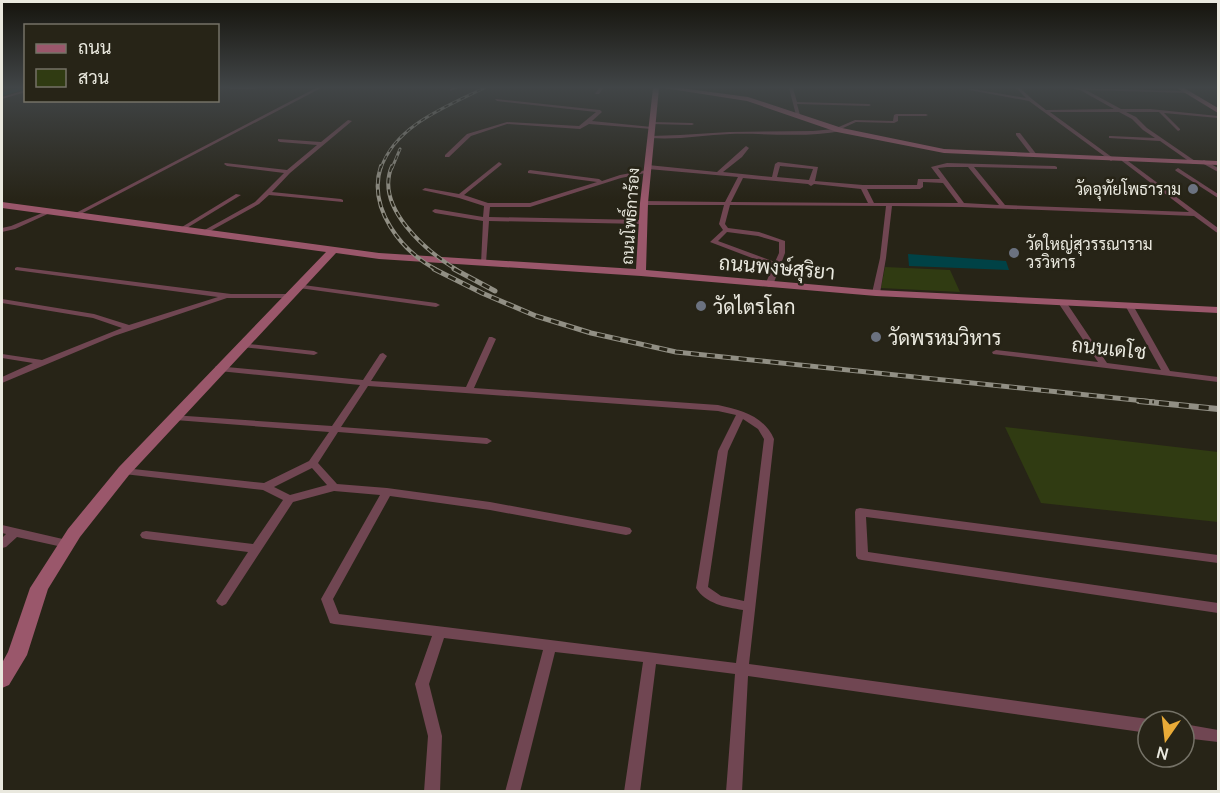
<svg xmlns="http://www.w3.org/2000/svg" width="1220" height="793" viewBox="0 0 1220 793" font-family="Manrope,Sarabun,sans-serif">
	<rect width="100%" height="100%" fill="#272417"/>
	<g fill="#303b12">
		<polygon points="885,267 950,270 960,292 881,288"/>
		<polygon points="1005,427 1218,452 1218,522 1041,503"/>
	</g>
	<polygon fill="#004246" points="908,254 1006,261 1009,270 909,266"/>
	<g fill="none" stroke-linecap="round" stroke-linejoin="round">
		<polygon fill="#004246" fill-rule="evenodd" points="18,88 26,89 2,96 2,92"/>
		<g fill="#704652" fill-rule="evenodd">
			<polygon points="229,88 257,88 255,89 231,89"/>
			<polygon points="316,88 321,88 77,216 72,215"/>
			<polygon points="452,88 458,88 450,91 450,89"/>
			<polygon points="599,88 603,88 599,94 595,94"/>
			<polygon points="789,88 793,88 797,102 869,104 871,105 869,106 797,104 800,115 798,116 796,115"/>
			<polygon points="1016,88 1020,88 1032,99 1046,110 1114,109 1080,90 1070,88 1187,91 1189,93 1086,90 1121,109 1150,109 1218,116 1218,118 1164,113 1180,129 1180,130 1178,131 1159,112 1126,112 1136,117 1147,128 1195,161 1196,162 1193,164 1160,141 1109,138 1109,136 1111,136 1155,138 1143,130 1132,119 1119,112 1050,112 1113,158 1114,159 1111,161 1029,101 969,90 971,89 979,90 1026,98"/>
			<polygon points="26,90 26,92 2,99 2,97"/>
			<polygon points="495,99 600,110 602,112 592,121 652,127 654,128 652,129 589,124 580,129 507,124 471,136 449,157 445,157 445,155 467,134 507,122 579,126 596,112 497,101"/>
			<path d="M896,114h30l2,1 -2,1h-28v5l-4,2 -38,-1 -15,7 1,2c-37,7 -75,2 -112,3 -26,1 -52,6 -79,4l-2,-1 2,-1 29,-1 49,-3 84,-1 21,-2 21,-9 38,1 1,-6z"/>
			<polygon points="348,120 352,121 290,173 272,192 341,199 343,200 343,202 269,195 259,204 205,234 201,234 201,232 255,202 284,173 227,166 224,164 225,163 287,170 317,145 280,142 278,141 278,139 321,142"/>
			<polygon points="653,122 692,123 694,124 692,125 651,124 651,123"/>
			<polygon points="1016,133 1020,133 1037,155 1037,157 1033,157 1016,135"/>
			<path d="M746,146l3,2 -7,9 -19,15 49,5 3,-13 3,-2 40,5 -3,14 48,4h54l1,-6h22l-9,-12 16,-4 108,3 2,1v2l-83,-2 31,38 184,7 -67,-51v-2l2,-1 94,70v5l-2,-1 -22,-16 -232,-9 -70,-1 -6,52 -6,35 -4,2 -4,-2 8,-35 6,-52 -156,-1 -5,19 3,4 31,4 26,9v12l-12,32 -4,2 -4,-2 8,-19 -63,-24 13,-12 -4,-6 5,-19h-80l-3,-2 3,-2 81,1 13,-25 -90,-8 -3,-2 3,-2 69,7zM780,166l33,3 -4,11 -32,-3zM947,167h21l31,38 -35,-2 -26,-35zM743,178l65,6 3,2 3,-2 47,5 7,14 -137,-1zM923,182l20,1 15,20h-84l-7,-14h53l3,-2zM727,232l31,4 21,6v11l-4,9 -57,-21z"/>
			<polygon points="1204,160 1218,168 1218,172 1202,163 1201,162"/>
			<polygon points="499,162 502,164 501,165 464,195 488,203 530,203 597,182 528,173 528,171 530,170 599,179 602,181 620,175 647,170 650,172 621,178 530,207 490,207 489,217 643,220 646,222 643,224 489,221 486,263 485,264 481,264 483,221 435,213 432,211 435,209 483,217 484,206 459,198 422,190 425,188 459,194"/>
			<polygon points="1178,168 1218,194 1218,198 1176,171 1175,170"/>
			<polygon points="236,194 241,195 182,231 177,230"/>
			<polygon points="47,211 52,212 15,229 2,232 2,228 11,226"/>
			<polygon points="17,267 231,294 289,294 293,296 289,298 227,298 114,336 2,383 2,377 33,363 2,358 2,354 42,360 122,328 93,318 2,303 2,299 94,314 129,325 218,297 15,270 15,268"/>
			<polygon points="296,284 436,303 440,305 436,307 299,288 296,288"/>
			<polygon points="1060,302 1066,302 1107,363 1161,370 1126,307 1130,305 1134,307 1170,371 1218,377 1218,382 993,354 992,352 996,350 1098,362 1059,304"/>
			<path d="M489,337h3l4,2 -22,49 244,17c23,5 46,11 56,34l-25,225 399,55 4,2h-4v12l-400,-57 -6,116h-16l9,-118 -79,-10 -16,128h-16l19,-130 -88,-10 -35,140h-15l38,-142 -99,-12 -15,46 13,52 -2,56h-16l4,-56 -13,-52 17,-48 -98,-12 -4,-1 -9,-24 59,-104 -46,-4 -41,11 -67,102 -4,2 -4,-2 -2,-3 32,-49 -102,-13 -4,-1 -2,-3 2,-3 4,-1 107,13 30,-44 -20,-10 -139,-16 -4,-1 -1,-2 1,-2 4,-1 140,15 45,-22 20,-29 -154,-12 -5,-3 2,-2 160,11 28,-41 -141,-14 -4,-3 1,-2 147,14 17,-26 3,-1 4,3 -16,25 95,6zM368,386l350,25 18,4 -18,36 -22,137c10,16 29,19 47,22l-7,53 -397,-49 -6,-15 57,-103 100,14 136,25 4,-1 2,-3 -2,-3 -4,-1 -136,-25 -103,-14 -50,-4 -19,-21 20,-31 149,12 5,-3 -5,-3 -146,-11zM743,419l15,10 6,10 -20,162 -23,-5 -13,-9 20,-136zM312,468l15,17 -37,10 -16,-8z"/>
			<polygon points="239,343 314,351 318,353 314,355 242,347 238,345"/>
			<polygon points="860,508 1218,555 1218,563 866,517 868,552 1218,603 1218,613 862,560 858,559 856,556 855,512 856,509"/>
			<polygon points="2,525 67,540 71,541 73,544 71,547 67,548 17,537 6,547 2,548 2,538 6,534 2,533"/>
			<polygon points="1184,724 1218,730 1218,742 1184,738"/>
		</g>
		<g fill="#9a576b" fill-rule="evenodd">
			<polygon points="653,88 659,88 648,203 646,270 876,290 1218,307 1218,313 876,296 641,276 379,259 336,253 129,475 80,537 48,589 27,655 9,685 2,688 2,663 8,652 30,588 68,529 119,467 326,252 2,208 2,202 379,253 636,269 640,203"/>
			<polygon points="664,88 681,88 748,97 842,128 944,149 1218,161 1218,165 944,153 837,132 747,101"/>
			<polygon points="1177,88 1184,88 1218,108 1218,113"/>
		</g>
		<defs>
			<g id="rail-far3">
				<path d="M381,168c15,-43 65,-61 103,-80"/>
				<polyline points="392,168 400,149"/>
			</g>
			<g id="rail-far2">
				<path d="M381,166c-14,42 20,85 56,104"/>
				<path d="M392,166c-18,41 34,85 65,104"/>
			</g>
			<g id="rail-far1">
				<polyline points="434,269 482,293 536,316 591,333 676,352 1154,402"/>
				<polyline points="454,269 495,291"/>
			</g>
			<polyline id="rail" points="1139,401 1218,409"/>
		</defs>
		<use href="#rail-far3" stroke="#918f84" stroke-width="3"/>
		<use href="#rail-far2" stroke="#918f84" stroke-width="4"/>
		<use href="#rail-far1" stroke="#918f84" stroke-width="5"/>
		<use href="#rail" stroke="#918f84" stroke-width="6"/>
		<use href="#rail-far3" stroke="#272417" stroke-width="1.5" stroke-dasharray="4.5" stroke-linecap="butt"/>
		<use href="#rail-far2" stroke="#272417" stroke-width="2" stroke-dasharray="6" stroke-linecap="butt"/>
		<use href="#rail-far1" stroke="#272417" stroke-width="3" stroke-dasharray="8" stroke-linecap="butt"/>
		<use href="#rail" stroke="#272417" stroke-width="4" stroke-dasharray="10" stroke-linecap="butt"/>
	</g>
	<linearGradient id="sky" x2="0" y2="1"><stop stop-color="#15140d"/><stop offset="0.44" stop-color="#414547"/><stop offset="1" stop-color="#414547" stop-opacity="0"/></linearGradient>
	<rect width="1220" height="199" fill="url(#sky)"/>
	<g fill="#6b7280" stroke="#272417" stroke-width="2">
		<circle cx="1193" cy="189" r="6"/>
		<circle cx="1014" cy="253" r="6"/>
		<circle cx="701" cy="306" r="6"/>
		<circle cx="876" cy="337" r="6"/>
	</g>
	<g text-anchor="middle" dominant-baseline="central" stroke-width="5" stroke-linejoin="round" paint-order="stroke">
		<g font-size="16" fill="#e9e8de" stroke="#272417" text-anchor="end">
			<text x="1181" y="189">วัดอุทัยโพธาราม</text>
			<text x="1026" y="244" text-anchor="start">วัดใหญ่สุวรรณาราม<tspan x="1026" dy="18">วรวิหาร</tspan></text>
		</g>
		<g font-size="16" fill="#e9e8de" stroke="#272417">
			<text transform="translate(630 216) rotate(-86)">ถนนโพธิ์การ้อง</text>
		</g>
		<g font-size="20" fill="#e9e8de" stroke="#272417">
			<text transform="translate(777 267) rotate(5)">ถนนพงษ์สุริยา</text>
			<text transform="translate(1109 348) rotate(6)">ถนนเดโช</text>
		</g>
		<g font-size="20" fill="#e9e8de" stroke="#272417" text-anchor="start">
			<text x="713" y="306">วัดไตรโลก</text>
			<text x="888" y="337">วัดพรหมวิหาร</text>
		</g>
	</g>
	<rect width="1220" height="793" fill="none" stroke="#e9e8de" stroke-width="6"/>
	<rect x="24" y="24" width="195" height="78" fill="#272417" stroke="#757267" stroke-width="1.5"/>
	<rect x="36" y="44" width="30" height="9" fill="#9a576b" stroke="#757267" stroke-width="1.5"/>
	<text x="78" y="54" font-size="18" fill="#e9e8de">ถนน</text>
	<rect x="36" y="69" width="30" height="18" fill="#303b12" stroke="#757267" stroke-width="1.5"/>
	<text x="78" y="84" font-size="18" fill="#e9e8de">สวน</text>
	<g transform="translate(1166 739) rotate(194)"><circle r="28" fill="#272417" stroke="#757267" stroke-width="1.5"/>
	<path d="M0-4.5L10 22L0 15L-10 22Z" fill="#e9ab38"/>
	<text y="-9" font-size="16" font-weight="bold" text-anchor="middle" fill="#e9e8de">N</text>
	</g>
</svg>
